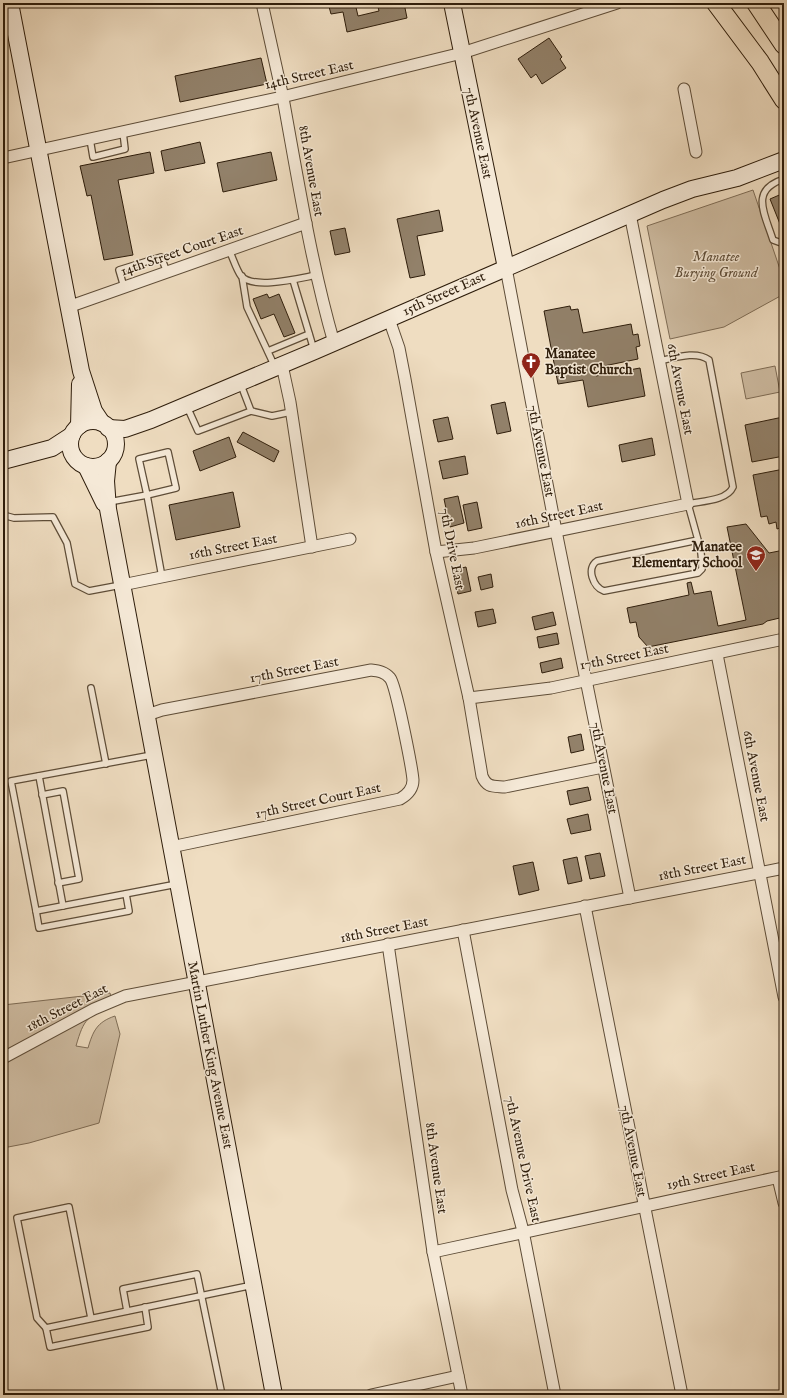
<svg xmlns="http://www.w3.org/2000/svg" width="787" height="1398" viewBox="0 0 787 1398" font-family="'IM FELL English',serif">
	<rect width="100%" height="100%" fill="#efddc1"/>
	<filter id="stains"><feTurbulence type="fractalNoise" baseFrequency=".005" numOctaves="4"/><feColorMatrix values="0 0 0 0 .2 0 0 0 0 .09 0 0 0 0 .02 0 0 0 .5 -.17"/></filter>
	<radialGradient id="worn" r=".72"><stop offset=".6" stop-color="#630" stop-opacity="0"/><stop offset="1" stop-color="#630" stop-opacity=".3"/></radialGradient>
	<g fill="#cebca2" stroke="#7e6c56">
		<polygon points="753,190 784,281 784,294 724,327 670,339 647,226"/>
		<polygon points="775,366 780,392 746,399 741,373"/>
		<path d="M110,993l3,12c-26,12 -29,13 -37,41l12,2c5,-17 9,-26 27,-32l5,18 -21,89 -70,20 -26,5v-143z"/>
	</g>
	<g fill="#92816a" stroke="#2e1d0b">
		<polygon points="328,3 355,3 358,16 379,11 377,3 404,3 407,18 347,32 343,12 331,14"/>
		<polygon points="549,38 562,57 560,59 566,68 542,84 536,74 531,78 518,59"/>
		<polygon points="261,58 267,84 180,102 175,76"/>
		<polygon points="200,142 205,163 165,171 161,151"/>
		<polygon points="150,152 154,173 118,180 133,255 104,260 91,195 87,196 80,166"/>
		<polygon points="271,152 277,180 223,192 217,163"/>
		<polygon points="784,193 784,234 770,199"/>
		<polygon points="439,210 443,231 417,236 425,275 410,278 397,219"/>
		<polygon points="345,228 350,252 335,255 330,231"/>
		<polygon points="267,294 269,298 279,294 295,333 284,337 274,314 261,319 253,299"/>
		<polygon points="570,306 571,310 578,309 583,333 631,324 633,335 638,334 640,346 636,347 638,359 594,368 596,376 640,368 645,396 588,407 583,380 558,384 544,311"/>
		<polygon points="505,402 511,431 497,434 491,405"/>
		<polygon points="448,417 453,439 438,442 433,420"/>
		<polygon points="783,417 784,456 752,462 745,425"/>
		<polygon points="243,432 279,451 274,462 237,442"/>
		<polygon points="229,437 236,457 200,471 193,451"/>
		<polygon points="652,438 655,455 622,462 619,445"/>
		<polygon points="465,456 468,474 443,479 439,461"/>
		<polygon points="784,469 784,532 783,527 777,529 776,522 769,524 767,516 761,517 753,475"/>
		<polygon points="233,492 240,527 176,540 169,505"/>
		<polygon points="458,496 464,523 450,527 444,499"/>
		<polygon points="477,502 482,528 468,531 463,505"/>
		<polygon points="746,524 769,553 784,550 784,617 767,621 763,624 648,647 639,637 636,622 630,623 627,608 689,595 687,583 691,582 694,594 711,591 718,626 746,620 727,527"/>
		<polygon points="466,567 471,591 458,594 453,570"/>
		<polygon points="491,574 493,587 481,590 478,577"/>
		<polygon points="493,609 496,623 478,627 475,612"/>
		<polygon points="553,612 556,625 535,630 532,617"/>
		<polygon points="557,633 559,644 539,648 537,637"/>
		<polygon points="561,658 563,668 542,673 540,663"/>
		<polygon points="581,734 584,750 571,753 568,737"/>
		<polygon points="588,787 591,800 570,805 567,791"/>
		<polygon points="588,814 591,830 571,834 567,819"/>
		<polygon points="600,853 605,876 590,879 585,856"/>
		<polygon points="577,857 582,881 568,884 563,860"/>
		<polygon points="533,862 539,890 519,895 513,866"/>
	</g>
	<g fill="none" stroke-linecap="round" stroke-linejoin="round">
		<defs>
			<g id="lane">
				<polyline points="90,139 93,157 125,149 123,132"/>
				<path d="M784,179c-35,11 -19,35 -11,61l11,4"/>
				<path d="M229,250c4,8 7,19 12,26 13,14 59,2 76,-1"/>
				<polyline points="242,276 247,307 275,367"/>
				<polyline points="293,280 314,350"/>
				<polyline points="124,287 119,270 161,257 167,272"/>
				<polyline points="268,351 309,334"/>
				<path d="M659,361c15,-3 37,-11 50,-1l24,127c-6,14 -32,14 -45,17l10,36c3,9 4,19 4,29l-4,4 -94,18c-11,-4 -18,-23 -7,-30l101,-21"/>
				<polyline points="241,385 251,411"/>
				<polyline points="189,411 198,431 251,411 272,416 291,412"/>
				<polygon points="168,452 176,488 147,495 139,459"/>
				<polyline points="109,502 147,495 162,577"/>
				<polyline points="3,515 14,518 53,517 67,543 75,584 89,591 121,585"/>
				<polyline points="91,688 106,764"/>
				<polyline points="152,755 11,781 36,911 177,884"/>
				<polyline points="39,776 63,906"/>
				<polyline points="42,795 63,791 79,879 58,883"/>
				<polyline points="36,911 39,928 129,911 126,894"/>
				<polyline points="127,1311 123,1289 197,1274 222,1395"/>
				<polyline points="91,1318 69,1207 17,1218 37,1318 46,1328 253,1285"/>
				<polyline points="46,1328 50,1347 148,1327 145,1307"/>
			</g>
			<g id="street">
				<path d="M262,3c7,32 14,64 21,95 15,82 28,165 51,245"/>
				<polyline points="684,89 696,152"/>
				<polyline points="3,158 282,97 462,53 617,3"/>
				<polyline points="506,268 556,531 630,898"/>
				<polyline points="68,307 306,223"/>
				<path d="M389,319l10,29 6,31 31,173 33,146 13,78c5,12 11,10 23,11l98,-20"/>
				<polyline points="282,365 290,402 312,547"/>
				<polyline points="436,552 474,548 688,504 630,214"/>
				<polyline points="122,585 350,539"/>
				<polyline points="717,654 784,997"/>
				<polyline points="469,698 551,688 784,639"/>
				<path d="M147,715l15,-5 209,-40c8,1 14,2 19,8 6,7 22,90 23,102 0,9 -6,15 -13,19l-229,48"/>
				<polyline points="585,906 682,1395"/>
				<polyline points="463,930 512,1190 523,1231 555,1395"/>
				<polyline points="388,944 433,1252 462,1395"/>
				<polyline points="3,1058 94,1009 125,996 784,868"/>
				<polyline points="778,1178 784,1203"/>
				<polyline points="433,1252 784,1176"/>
				<polyline points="371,1395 458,1376"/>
			</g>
			<g id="secondary">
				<polyline points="10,3 81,371 94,411 102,423"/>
				<polyline points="452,3 506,268"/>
				<circle cx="93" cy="444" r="23"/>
				<polyline points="79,426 80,384"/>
				<polyline points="108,428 125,429 151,420 315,351 663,200 692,189 737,178 784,160"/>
				<polyline points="3,461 52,448 72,435"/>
				<polyline points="108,461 106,481 108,509 274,1395"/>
				<polyline points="86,466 104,503"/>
			</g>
			<g id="primary">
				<polyline points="716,3 760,62 784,100"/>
				<polyline points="756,3 784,45"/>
			</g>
		</defs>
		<use href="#lane" stroke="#5e4d38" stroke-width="8"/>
		<use href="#street" stroke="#5e4d38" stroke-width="13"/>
		<use href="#secondary" stroke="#2e1d0b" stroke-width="18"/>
		<use href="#primary" stroke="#2e1d0b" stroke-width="20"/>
		<use href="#lane" stroke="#f5e9d7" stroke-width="5.5"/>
		<use href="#street" stroke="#f5e9d7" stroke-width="11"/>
		<use href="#secondary" stroke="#f5e9d7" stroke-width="16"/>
		<use href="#primary" stroke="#efddc1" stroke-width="18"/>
	</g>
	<defs>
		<symbol id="church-pin" viewBox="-11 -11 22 30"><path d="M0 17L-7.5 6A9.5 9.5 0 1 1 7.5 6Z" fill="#8f2418" stroke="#f5e9d7"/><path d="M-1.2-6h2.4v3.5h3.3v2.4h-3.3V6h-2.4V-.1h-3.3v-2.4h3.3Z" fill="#fff"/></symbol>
		<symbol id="school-pin" viewBox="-11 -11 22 30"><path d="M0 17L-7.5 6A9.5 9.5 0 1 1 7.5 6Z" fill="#8f2418" stroke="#f5e9d7"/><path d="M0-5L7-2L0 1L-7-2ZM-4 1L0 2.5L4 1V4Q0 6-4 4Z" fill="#fff"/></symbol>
	</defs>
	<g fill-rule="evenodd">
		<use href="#church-pin" x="520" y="351" width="22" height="30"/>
		<use href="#school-pin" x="745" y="544" width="22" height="30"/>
	</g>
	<g text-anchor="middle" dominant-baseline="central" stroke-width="3" stroke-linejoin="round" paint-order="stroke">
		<g font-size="14" fill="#2e1d0b" stroke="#f5e9d7">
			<text transform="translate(309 75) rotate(-13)">14th Street East</text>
			<text transform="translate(478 133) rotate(78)">7th Avenue East</text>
			<text transform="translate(311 171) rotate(80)">8th Avenue East</text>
			<text transform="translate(182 251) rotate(-19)">14th Street Court East</text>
			<text transform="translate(444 294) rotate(-24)">15th Street East</text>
			<text transform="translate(680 389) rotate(79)">6th Avenue East</text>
			<text transform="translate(541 451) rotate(79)">7th Avenue East</text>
			<text transform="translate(559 515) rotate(-12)">16th Street East</text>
			<text transform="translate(233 547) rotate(-11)">16th Street East</text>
			<text transform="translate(452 549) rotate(79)">7th Drive East</text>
			<text transform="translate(624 657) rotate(-11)">17th Street East</text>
			<text transform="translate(294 670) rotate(-11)">17th Street East</text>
			<text transform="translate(604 768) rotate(79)">7th Avenue East</text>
			<text transform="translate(756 776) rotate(79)">6th Avenue East</text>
			<text transform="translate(318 801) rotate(-12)">17th Street Court East</text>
			<text transform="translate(702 868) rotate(-11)">18th Street East</text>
			<text transform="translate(384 930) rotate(-11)">18th Street East</text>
			<text transform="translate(67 1008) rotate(-27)">18th Street East</text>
			<text transform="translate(210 1055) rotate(79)">Martin Luther King Avenue East</text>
			<text transform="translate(633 1151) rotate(79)">7th Avenue East</text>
			<text transform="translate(523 1159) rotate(78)">7th Avenue Drive East</text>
			<text transform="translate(436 1168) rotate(82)">8th Avenue East</text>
			<text transform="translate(711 1176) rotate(-12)">19th Street East</text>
		</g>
		<g font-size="14" font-style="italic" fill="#5e4d38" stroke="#f5e9d7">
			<text x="716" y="257">Manatee<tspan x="716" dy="16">Burying Ground</tspan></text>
		</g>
		<g font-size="14" font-weight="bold" fill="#2e1d0b" stroke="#f5e9d7" text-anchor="start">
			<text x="545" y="354">Manatee<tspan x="545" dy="16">Baptist Church</tspan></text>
			<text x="742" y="547" text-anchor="end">Manatee<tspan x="742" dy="16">Elementary School</tspan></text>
		</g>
	</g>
	<rect width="787" height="1398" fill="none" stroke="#efddc1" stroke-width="16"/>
	<rect x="4" y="4" width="779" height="1390" fill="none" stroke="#2e1d0b" stroke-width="2"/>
	<rect x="8" y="8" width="771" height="1382" fill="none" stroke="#2e1d0b"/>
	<rect width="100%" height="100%" filter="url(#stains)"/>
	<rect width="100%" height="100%" fill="url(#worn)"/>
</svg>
